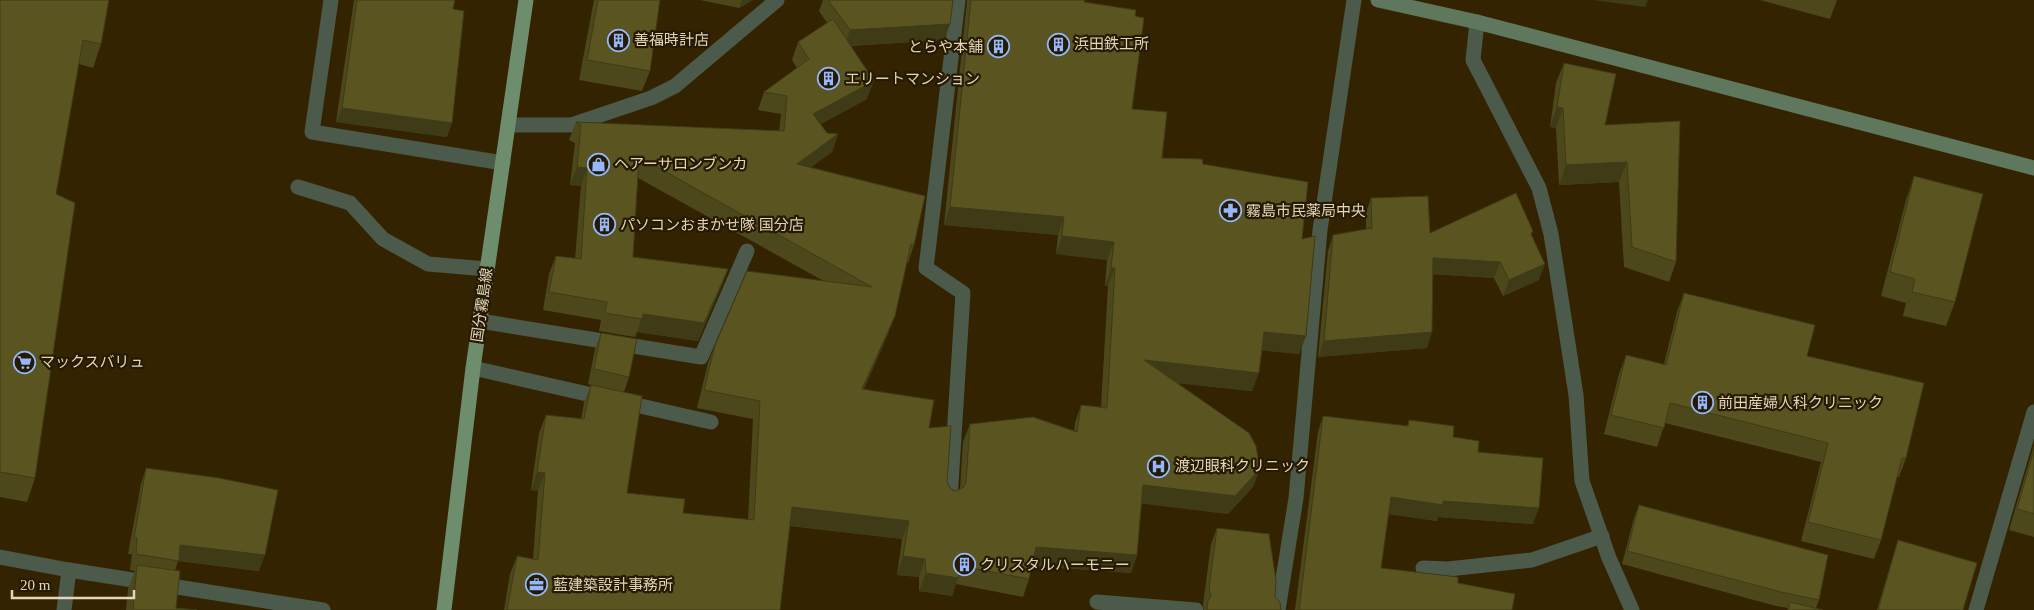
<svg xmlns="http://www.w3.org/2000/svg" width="2034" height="610" viewBox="0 0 2034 610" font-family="'Times New Roman','Noto Sans JP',serif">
	<rect width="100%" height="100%" fill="#332300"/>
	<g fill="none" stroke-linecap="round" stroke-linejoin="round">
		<g stroke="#4b5a4a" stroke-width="15">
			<polyline points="331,0 312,132 503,163"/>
			<polyline points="298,187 350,203 383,239 428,264 487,269"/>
			<polyline points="480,321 701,357 747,251"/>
			<polyline points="473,368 711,422"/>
			<polyline points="1423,568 1448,569 1532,560 1602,536"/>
			<polyline points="1097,602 1196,610"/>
		</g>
		<g stroke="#4b5a4a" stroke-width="15">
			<polyline points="1477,22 1473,60 1539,188 1551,234 1576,395 1582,481 1609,558 1632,610"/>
			<polyline points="508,125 571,125 651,98 675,86 777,0"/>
			<polyline points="950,500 963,293 926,268 958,0"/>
			<polyline points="0,557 69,570 323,610"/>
			<polyline points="64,610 69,570"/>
			<polyline points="1278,610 1296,498 1320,230 1354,0"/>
			<polyline points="1976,610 2034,412"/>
		</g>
		<polyline stroke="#5e775d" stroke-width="15" points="1378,0 1477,22 2034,168"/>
		<polyline stroke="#6d8d6c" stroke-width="15" points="444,610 473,368 526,0"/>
	</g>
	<g fill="#4d481c">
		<polygon points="0,0 101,44 93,68 79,64 56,194 35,478 27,502 0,497"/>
		<polygon points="354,0 455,0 453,9 447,137 336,122"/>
		<polygon points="594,0 660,0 650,71 642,91 579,80"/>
		<polygon points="700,0 753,0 739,8"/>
		<polygon points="823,0 953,0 950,24 944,40 851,46 867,99 821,124 827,133 838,134 832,152 811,167 914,245 908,263 906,262 888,334 864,389 929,428 947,482 951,489 956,491 960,489 963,442 970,424 1074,431 1075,423 1081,405 1101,407 1108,286 1105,286 1107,260 1056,254 1058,235 944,225 967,0 1085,0 1084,2 1135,16 1132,109 1162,158 1203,164 1302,239 1306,336 1299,354 1261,350 1252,391 1176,383 1253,487 1228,514 1141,503 1137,555 1131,573 1032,566 1029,579 1023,597 956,584 952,596 919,591 919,577 897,575 902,539 790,526 780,610 504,610 510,574 517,556 533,559 538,491 531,490 539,433 546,415 581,419 584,403 591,385 588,384 595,349 601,333 629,377 624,392 627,493 683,513 748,520 753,419 697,408 708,363 715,345 822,280 638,178 633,257 728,269 721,287 698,341 637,332 635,337 599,331 601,320 543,310 549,274 556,256 575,259 581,186 570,185 575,143 569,140 576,122 779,131 781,114 758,110 764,92 797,68 792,60 798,42 827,23 819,11"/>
		<polygon points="1760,0 1837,0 1830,19"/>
		<polygon points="1564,63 1605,125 1680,121 1676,262 1669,282 1624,267 1619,182 1559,185 1556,128 1550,127 1556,83"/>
		<polygon points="1914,176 1955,302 1946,326 1903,316 1906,303 1881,296 1906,200"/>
		<polygon points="1371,198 1430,233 1532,236 1539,280 1503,296 1494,278 1433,274 1427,348 1318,357 1328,251 1333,235 1366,229 1366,213"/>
		<polygon points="1684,293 1807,356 1906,458 1899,477 1897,477 1881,540 1874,559 1801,541 1821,462 1665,423 1657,447 1604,434 1619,374 1626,355 1664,364 1677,312"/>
		<polygon points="1323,416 1407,426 1409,420 1453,437 1478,452 1533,524 1438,517 1437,521 1388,514 1381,568 1458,583 1512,610 1295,610 1318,432"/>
		<polygon points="2034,445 2034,537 2009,530"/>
		<polygon points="146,468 259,571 178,561 175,571 176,608 197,610 126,610 128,589 135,571 130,570 132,554 128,554 141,484"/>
		<polygon points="1639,505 1819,600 1816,608 1823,610 1787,610 1788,608 1776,606 1622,564 1634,518"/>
		<polygon points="1217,528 1275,597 1281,610 1204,610 1203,605 1211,544"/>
		<polygon points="1898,540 1963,610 1877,610 1893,556"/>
	</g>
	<g fill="#3e3b16">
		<polygon points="742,0 753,0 739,8"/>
		<polygon points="1593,0 1648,0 1645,7"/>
		<polygon points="950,24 944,40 844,46 850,30"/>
		<polygon points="874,81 867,99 806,132 813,114"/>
		<polygon points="1557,107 1563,108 1556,128 1550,127"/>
		<polygon points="342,108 452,123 447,137 336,122"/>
		<polygon points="838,134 832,152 791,182 797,164"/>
		<polygon points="1627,162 1619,182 1559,185 1566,165"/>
		<polygon points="577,167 587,168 581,186 570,185"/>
		<polygon points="950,207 1064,217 1058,235 944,225"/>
		<polygon points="1062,236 1114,242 1107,260 1056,254"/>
		<polygon points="1433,258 1500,262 1494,278 1427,274"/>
		<polygon points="1545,264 1539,280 1503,296 1509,280"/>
		<polygon points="1111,268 1115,268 1108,286 1105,286"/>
		<polygon points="728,269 721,287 698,341 637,332 643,314"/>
		<polygon points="895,316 888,334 856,407 862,389"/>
		<polygon points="1264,332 1306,336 1299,354 1257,350"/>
		<polygon points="1432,332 1427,348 1318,357 1324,341"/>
		<polygon points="1144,360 1259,373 1252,391 1138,379"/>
		<polygon points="1260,469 1253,487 1228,514 1136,503 1143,485"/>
		<polygon points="537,472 545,473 538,491 531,490"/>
		<polygon points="1391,497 1443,501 1539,508 1533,524 1438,517 1437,521 1385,513"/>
		<polygon points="792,507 909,521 902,539 785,525"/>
		<polygon points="180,545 265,555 259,571 174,560"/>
		<polygon points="1036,547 1137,555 1131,573 1029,565"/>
		<polygon points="903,556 925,559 919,577 897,575"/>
		<polygon points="926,573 958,578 952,596 919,591"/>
	</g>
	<g fill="#595420" stroke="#3e3b16">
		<polygon points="0,0 109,0 101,44 83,40 56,194 75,203 35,478 0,472"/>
		<polygon points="357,0 455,0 453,9 464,11 452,123 342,108"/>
		<polygon points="598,0 660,0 650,71 587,60"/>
		<polygon points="828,0 953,0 950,24 850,30"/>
		<polygon points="971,0 1085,0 1084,2 1136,10 1135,16 1144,18 1132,109 1167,112 1162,158 1202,159 1203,164 1308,182 1302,239 1315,236 1306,336 1264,332 1259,373 1144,360 1249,433 1256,446 1260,469 1235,496 1143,485 1137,555 1036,547 1029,579 961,566 958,578 926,573 925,559 903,556 909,521 792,507 780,610 507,610 517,556 538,560 545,473 537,472 546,415 584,419 591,385 642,396 627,493 685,499 683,513 754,520 760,401 704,390 715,345 747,271 872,287 639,157 633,257 728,269 704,323 643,314 642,319 605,313 607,302 549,292 556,256 581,259 587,168 577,167 581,125 576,122 784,131 787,96 764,92 809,59 798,42 833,19 874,81 813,114 827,133 838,134 797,164 925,196 914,245 911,244 895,316 862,389 934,400 929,428 951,426 947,482 951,489 956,491 964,487 966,483 970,424 1033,417 1077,432 1081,405 1107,408 1115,268 1111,268 1114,242 1062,236 1064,217 950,207"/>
		<polygon points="1564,63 1616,74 1605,125 1680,121 1676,262 1632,247 1627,162 1566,165 1563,108 1557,107"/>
		<polygon points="1914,176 1983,194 1955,302 1912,292 1915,279 1890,272"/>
		<polygon points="1516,193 1533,231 1531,234 1545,264 1509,280 1500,262 1433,258 1432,332 1324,341 1333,235 1372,228 1371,198 1428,196 1430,233"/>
		<polygon points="1684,293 1815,325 1807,356 1924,383 1906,458 1902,458 1881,540 1808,522 1828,443 1670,403 1664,428 1611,415 1626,355 1666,365"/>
		<polygon points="601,333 637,339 629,377 594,369"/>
		<polygon points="1323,416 1408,426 1409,420 1454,426 1453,437 1479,441 1478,452 1543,458 1539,508 1443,501 1443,505 1391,497 1381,568 1458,577 1458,583 1515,594 1512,610 1299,610"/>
		<polygon points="2034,450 2034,514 2017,509"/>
		<polygon points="146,468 219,478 278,490 265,555 180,545 179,561 136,554 137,538 134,538"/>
		<polygon points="1639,505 1828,555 1819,600 1781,592 1627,551"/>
		<polygon points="1217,528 1269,534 1276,581 1275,597 1280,602 1281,610 1207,610 1208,601 1211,595 1209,589"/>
		<polygon points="1898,540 1977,563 1963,610 1878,610"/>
		<polygon points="137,565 180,571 176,608 197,610 133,610"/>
		<polygon points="1790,602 1823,610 1788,610"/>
	</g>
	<defs>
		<symbol id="building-ring" viewBox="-11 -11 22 22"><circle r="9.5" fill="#261a02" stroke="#94b7fd" stroke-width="1.5"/><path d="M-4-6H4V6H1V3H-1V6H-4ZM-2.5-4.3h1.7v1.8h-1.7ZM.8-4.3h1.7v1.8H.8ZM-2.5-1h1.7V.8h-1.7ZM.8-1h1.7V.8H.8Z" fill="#94b7fd"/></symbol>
		<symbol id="shop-ring" viewBox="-11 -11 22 22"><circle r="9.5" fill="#261a02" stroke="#94b7fd" stroke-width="1.5"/><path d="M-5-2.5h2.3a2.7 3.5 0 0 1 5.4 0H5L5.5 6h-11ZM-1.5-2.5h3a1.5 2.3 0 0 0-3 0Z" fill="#94b7fd"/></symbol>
		<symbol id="pharmacy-ring" viewBox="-11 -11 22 22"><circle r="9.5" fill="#261a02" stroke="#94b7fd" stroke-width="1.5"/><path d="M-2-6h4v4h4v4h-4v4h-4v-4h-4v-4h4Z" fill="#94b7fd"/></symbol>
		<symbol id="supermarket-ring" viewBox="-11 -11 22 22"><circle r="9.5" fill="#261a02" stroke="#94b7fd" stroke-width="1.5"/><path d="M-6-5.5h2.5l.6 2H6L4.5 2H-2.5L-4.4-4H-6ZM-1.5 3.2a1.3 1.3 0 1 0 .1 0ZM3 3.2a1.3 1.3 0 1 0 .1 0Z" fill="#94b7fd"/></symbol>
		<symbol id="hospital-ring" viewBox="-11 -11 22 22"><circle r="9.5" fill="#261a02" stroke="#94b7fd" stroke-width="1.5"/><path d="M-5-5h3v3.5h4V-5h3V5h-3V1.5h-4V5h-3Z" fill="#94b7fd"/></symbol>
		<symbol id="office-ring" viewBox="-11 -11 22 22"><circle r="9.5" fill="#261a02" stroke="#94b7fd" stroke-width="1.5"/><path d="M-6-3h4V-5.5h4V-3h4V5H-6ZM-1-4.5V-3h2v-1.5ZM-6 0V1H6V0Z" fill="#94b7fd"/></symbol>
	</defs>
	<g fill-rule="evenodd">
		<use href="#building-ring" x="606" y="28" width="25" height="25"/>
		<use href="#building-ring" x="1046" y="32" width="25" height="25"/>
		<use href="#building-ring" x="986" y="34" width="25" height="25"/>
		<use href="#building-ring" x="816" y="66" width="25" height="25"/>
		<use href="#shop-ring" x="586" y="152" width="25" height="25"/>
		<use href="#pharmacy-ring" x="1218" y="198" width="25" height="25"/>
		<use href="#building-ring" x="592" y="212" width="25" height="25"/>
		<use href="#supermarket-ring" x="12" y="350" width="25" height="25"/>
		<use href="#building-ring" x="1690" y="390" width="25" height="25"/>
		<use href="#hospital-ring" x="1146" y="454" width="25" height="25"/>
		<use href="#building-ring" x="952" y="552" width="25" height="25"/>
		<use href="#office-ring" x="524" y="572" width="25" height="25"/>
	</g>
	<g text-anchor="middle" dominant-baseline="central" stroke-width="4.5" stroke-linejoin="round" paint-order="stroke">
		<g font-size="15" fill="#e2d5bc" stroke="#261a02" text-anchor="start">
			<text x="634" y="40">善福時計店</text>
			<text x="1074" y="44">浜田鉄工所</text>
			<text x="983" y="47" text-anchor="end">とらや本舗</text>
			<text x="845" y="79">エリートマンション</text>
			<text x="614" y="164">ヘアーサロンブンカ</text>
			<text x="1246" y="211">霧島市民薬局中央</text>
			<text x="620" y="225">パソコンおまかせ隊 国分店</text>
			<text x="40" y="362">マックスバリュ</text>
			<text x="1718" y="403">前田産婦人科クリニック</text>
			<text x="1175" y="466">渡辺眼科クリニック</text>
			<text x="980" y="565">クリスタルハーモニー</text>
			<text x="553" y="585">藍建築設計事務所</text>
		</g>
		<g font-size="15" fill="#e2d5bc" stroke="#261a02">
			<text transform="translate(482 305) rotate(-82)">国分霧島線</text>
		</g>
	</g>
	<path d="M12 590v8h122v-8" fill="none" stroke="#e2d5bc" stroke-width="2.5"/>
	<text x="20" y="590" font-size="15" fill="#e2d5bc" stroke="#261a02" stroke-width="4" paint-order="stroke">20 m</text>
</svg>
